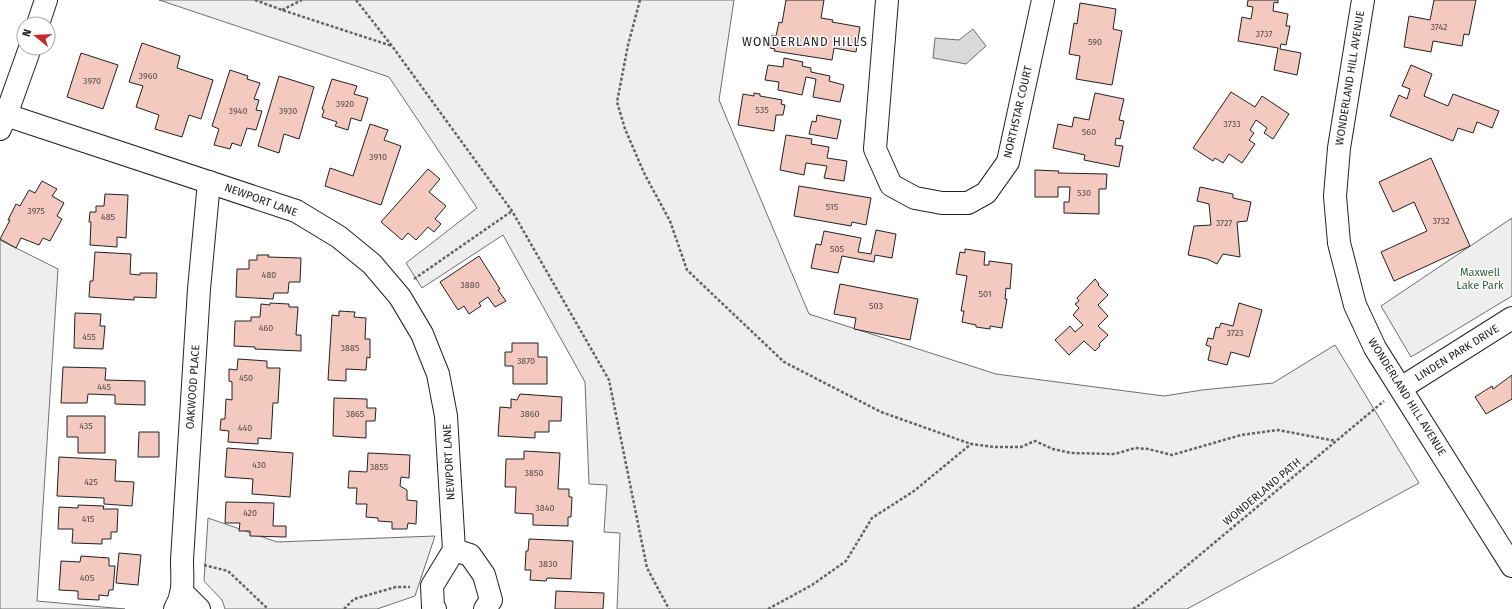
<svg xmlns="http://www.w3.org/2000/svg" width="1512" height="609" viewBox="0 0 1512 609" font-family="'Fira Sans',sans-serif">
	<rect width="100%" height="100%" fill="#fff"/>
	<g fill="#eee" stroke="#6f6f6f">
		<polygon points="159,0 734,0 719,100 809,314 996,374 1164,396 1202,390 1273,383 1335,345 1419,483 1187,609 617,609 620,533 604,532 607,485 589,484 585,382 503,235 422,288 406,263 477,208 389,77"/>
		<polygon points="1512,218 1512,296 1411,357 1381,306"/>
		<polygon points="0,240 58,269 37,601 125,609 0,609"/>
		<polygon points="208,518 277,542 435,536 415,596 377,609 225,609 222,600 204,581"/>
	</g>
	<polygon fill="#d9d9d9" stroke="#6f6f6f" points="973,29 986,46 966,64 933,58 935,38 959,40"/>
	<g fill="#f3c9c0" stroke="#222">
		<polygon points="786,0 824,0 821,18 833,20 832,22 860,27 856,52 834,48 832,60 774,51 775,49 770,48 772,35 776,36 779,22 782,23"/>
		<polygon points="1248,0 1278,0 1278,3 1274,2 1273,11 1288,14 1286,26 1290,26 1286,45 1281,44 1280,49 1301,53 1297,75 1274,70 1278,48 1238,41 1242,17 1251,19 1253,7 1247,6"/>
		<polygon points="1434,0 1476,0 1469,35 1464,34 1462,46 1433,41 1431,52 1404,47 1409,16 1430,20"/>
		<polygon points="1080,3 1116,9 1113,29 1122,31 1112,85 1076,79 1080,56 1069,54 1074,23 1077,24"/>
		<polygon points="142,43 180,56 177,68 213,80 201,119 189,115 182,137 155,129 159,115 136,107 143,86 129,82"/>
		<polygon points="81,53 118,65 103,109 67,97"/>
		<polygon points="784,58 803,62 802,66 811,68 811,72 830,76 829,81 844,85 840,102 813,97 816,79 806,77 802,95 778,90 779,82 765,80 768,65 783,67"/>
		<polygon points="1411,65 1432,74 1424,96 1448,106 1453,94 1499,111 1492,128 1477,122 1473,133 1458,128 1453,141 1390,116 1399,95 1407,99 1410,89 1402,86"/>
		<polygon points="230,70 248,76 247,79 260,83 254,99 259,100 256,110 262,111 256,130 247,128 241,146 232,143 230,149 214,145 219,129 212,126"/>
		<polygon points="279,76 314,87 299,139 284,134 279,153 258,146"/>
		<polygon points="332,79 357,86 354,94 368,98 361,121 351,118 348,130 335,126 337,122 322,117 324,110 322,109"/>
		<polygon points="1231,92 1255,107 1262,96 1289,114 1273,139 1264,133 1267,128 1256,120 1250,130 1254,133 1249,140 1255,144 1242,163 1229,154 1223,163 1215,158 1213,161 1193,148"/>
		<polygon points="754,93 760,94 760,96 782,100 781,104 785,105 783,115 776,115 774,131 738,125 743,94 754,96"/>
		<polygon points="1095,93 1124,99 1119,120 1124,121 1120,139 1116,138 1115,145 1123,146 1119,167 1084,160 1085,155 1053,148 1058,124 1072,127 1074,117 1089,120"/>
		<polygon points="817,115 841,120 837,139 809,134 812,121 816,122"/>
		<polygon points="370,124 388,130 384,140 401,146 381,205 325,186 330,168 353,176"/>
		<polygon points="786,135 812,139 811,144 829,147 827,158 847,161 844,181 824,178 827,166 806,163 804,175 780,170"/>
		<polygon points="1431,158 1470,246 1394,281 1381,252 1427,231 1414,202 1393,212 1379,182"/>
		<polygon points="428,169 440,179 429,192 446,206 435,219 441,224 434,232 428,227 416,240 408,233 402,240 381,222"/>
		<polygon points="1035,170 1059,171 1058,173 1107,174 1106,189 1099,189 1099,214 1064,213 1064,202 1069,202 1070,187 1058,187 1058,197 1035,197"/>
		<polygon points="42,181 57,189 52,196 64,203 57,216 62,219 50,241 43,238 39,245 21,238 16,248 0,239 10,220 8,220 16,204 20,206 29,190 35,193"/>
		<polygon points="799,186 871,198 866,225 852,222 851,226 794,216"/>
		<polygon points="1200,187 1233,194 1233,198 1251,202 1247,221 1237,222 1240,257 1223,254 1217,264 1207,259 1188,255 1194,226 1211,225 1209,204 1197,201"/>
		<polygon points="105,194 128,195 126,238 117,237 117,247 90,245 91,222 89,222 90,212 96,212 96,206 104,206"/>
		<polygon points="876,230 896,234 892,258 875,255 874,262 842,256 838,273 811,268 816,244 821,245 824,231 861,238 858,252 871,254"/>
		<polygon points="965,249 985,252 984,265 989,265 989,261 1012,264 1010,289 1006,288 1005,299 1007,299 1002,328 990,326 990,329 976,327 976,325 962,322 964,311 961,311 967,276 956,274 960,252 965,253"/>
		<polygon points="95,252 131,254 130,274 140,275 140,273 157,273 156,298 134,297 134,300 89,297 90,281 93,281"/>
		<polygon points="257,255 269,255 268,257 301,258 300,282 289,282 288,293 274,293 273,299 236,297 237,269 249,269 249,260 257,260"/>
		<polygon points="479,256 500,289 498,290 506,301 495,307 488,297 479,303 481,306 469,314 464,306 458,310 440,282"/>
		<polygon points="1095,279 1099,284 1098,285 1108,295 1098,305 1108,316 1098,326 1108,335 1099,344 1100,346 1095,351 1084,341 1069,355 1055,340 1070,326 1075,332 1083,325 1073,315 1079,308 1075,304 1079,301 1077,298"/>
		<polygon points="840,284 918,299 910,340 854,329 856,318 834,314"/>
		<polygon points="270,303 289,304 289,307 298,307 296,335 301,335 301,351 255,349 255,347 234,346 235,321 251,321 251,317 260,317 261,304 270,305"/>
		<polygon points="1239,303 1262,310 1249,357 1231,352 1227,365 1208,360 1211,347 1206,345 1208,338 1213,339 1216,327 1219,328 1221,323 1233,326"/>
		<polygon points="339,311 355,312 354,317 366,318 365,339 370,339 370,358 367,357 366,370 346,369 346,381 328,380 332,315 339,316"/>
		<polygon points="75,313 101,314 100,326 105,326 103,349 74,348"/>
		<polygon points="512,343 538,343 538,357 547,357 547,384 513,384 513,366 505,366 505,352 512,352"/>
		<polygon points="238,359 267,361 267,368 280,368 278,403 273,403 271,439 258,438 258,444 228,442 229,431 220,430 221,419 225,419 226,399 232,400 232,382 229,381 229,369 237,370"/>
		<polygon points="63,367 106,368 105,380 145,381 145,405 115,404 115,395 88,394 87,403 61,403"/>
		<polygon points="1512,375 1512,399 1486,414 1475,397 1492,386 1493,389"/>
		<polygon points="520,394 562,397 561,421 549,421 549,432 535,432 535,438 498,436 500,407 511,408 511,399 517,400"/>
		<polygon points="334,398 367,399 367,408 376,408 375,421 366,421 366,438 333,436"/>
		<polygon points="67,416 105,416 105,453 78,453 78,437 67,437"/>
		<polygon points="139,432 159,432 159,457 138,457"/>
		<polygon points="227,448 293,453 290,497 252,494 253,479 225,477"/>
		<polygon points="524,451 560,453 558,489 569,489 569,497 572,497 571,517 568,517 568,526 533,525 533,514 515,513 516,487 505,487 506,459 524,459"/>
		<polygon points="368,453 410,455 409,478 401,477 400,486 407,490 407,500 417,501 416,524 408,523 407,529 392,529 392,522 378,521 378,518 366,517 367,504 356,504 357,488 348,488 349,471 367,472"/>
		<polygon points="59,457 116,460 115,481 134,482 132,506 104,504 104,498 57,496"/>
		<polygon points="226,502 274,503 273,526 286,526 286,537 250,536 250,531 239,531 240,523 225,523"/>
		<polygon points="78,505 104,506 103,509 118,509 117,532 111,532 111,539 102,539 102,544 72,543 73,529 58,529 59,507 78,508"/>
		<polygon points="529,539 573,541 571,579 547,578 546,581 530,580 531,570 525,570 526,551 528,551"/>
		<polygon points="119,553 141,555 138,585 116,583"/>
		<polygon points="81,556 109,558 109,566 115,566 113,590 109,590 108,596 99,595 99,600 78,599 78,591 59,590 61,561 80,562"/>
		<polygon points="556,591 604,593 603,609 555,609"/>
	</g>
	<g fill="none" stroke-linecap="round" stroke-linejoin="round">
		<defs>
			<g id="minor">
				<polyline points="887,0 875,149 891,185 915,198 942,203 968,203 986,193 1008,162 1043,0"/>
				<polyline points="1363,0 1339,148 1335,196 1339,243 1355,305 1375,348 1512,566"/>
				<polyline points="38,24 46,0"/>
				<polyline points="6,115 296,211 339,237 372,264 400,297 422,334 438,374 446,416 454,550 432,586 433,607 435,609"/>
				<polyline points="0,129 6,115 30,48"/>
				<polyline points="1401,388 1512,318"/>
				<polyline points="454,550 470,555 484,575 491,600 485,609"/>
				<polyline points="182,592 199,609"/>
				<path d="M175,609c10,-17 7,-30 7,-49l17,-271 10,-107"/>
			</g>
		</defs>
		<use href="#minor" stroke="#222" stroke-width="24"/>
		<g stroke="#646464" stroke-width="2.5" stroke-dasharray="3 2" stroke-linecap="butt">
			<polyline points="255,0 282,10 392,46"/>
			<polyline points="356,0 392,46 512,211 609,380 647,568 669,609"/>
			<polyline points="640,0 628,45 617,102 625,129 645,175 670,221 687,270 784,362 881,412 971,444"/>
			<polyline points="282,10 302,0"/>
			<polyline points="414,279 512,211"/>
			<polyline points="204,565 228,571 268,609"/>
			<polyline points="344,609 354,599 396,587 410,587"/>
			<polyline points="768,609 812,585 846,561 872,518 914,491 971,444 994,447 1021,447 1035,441 1053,449 1071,453 1115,454 1135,448 1148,449 1172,455 1241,435 1278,430 1336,441"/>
			<polyline points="1133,609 1141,604 1384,401"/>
		</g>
		<use href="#minor" stroke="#fff" stroke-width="22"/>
	</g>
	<g text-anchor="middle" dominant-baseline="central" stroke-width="3" stroke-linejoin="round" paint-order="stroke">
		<g font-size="9" fill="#564c4a">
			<text x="1439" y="27">3742</text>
			<text x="1264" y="34">3737</text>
			<text x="1095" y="42">590</text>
			<text x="148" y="76">3960</text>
			<text x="92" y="81">3970</text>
			<text x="345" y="104">3920</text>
			<text x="762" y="110">535</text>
			<text x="238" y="111">3940</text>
			<text x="288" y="111">3930</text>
			<text x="1232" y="124">3733</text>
			<text x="1089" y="132">560</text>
			<text x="378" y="157">3910</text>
			<text x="1084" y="193">530</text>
			<text x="832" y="207">515</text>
			<text x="36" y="211">3975</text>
			<text x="108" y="217">485</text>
			<text x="1441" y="221">3732</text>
			<text x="1224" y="223">3727</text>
			<text x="837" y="249">505</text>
			<text x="269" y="275">480</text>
			<text x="470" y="285">3880</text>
			<text x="985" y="294">501</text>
			<text x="876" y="306">503</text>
			<text x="266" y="328">460</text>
			<text x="1235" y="333">3723</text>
			<text x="89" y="337">455</text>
			<text x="350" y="348">3885</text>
			<text x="526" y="361">3870</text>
			<text x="246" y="378">450</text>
			<text x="104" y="387">445</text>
			<text x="355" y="414">3865</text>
			<text x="530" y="414">3860</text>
			<text x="86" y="426">435</text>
			<text x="245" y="428">440</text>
			<text x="259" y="465">430</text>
			<text x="379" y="467">3855</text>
			<text x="534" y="473">3850</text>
			<text x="91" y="482">425</text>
			<text x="545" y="508">3840</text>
			<text x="250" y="513">420</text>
			<text x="88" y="519">415</text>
			<text x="548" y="564">3830</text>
			<text x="87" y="578">405</text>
		</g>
		<g font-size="11" fill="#222" stroke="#fff">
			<text transform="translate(1350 78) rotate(-81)">WONDERLAND HILL AVENUE</text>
			<text transform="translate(1018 112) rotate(-77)">NORTHSTAR COURT</text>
			<text transform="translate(261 200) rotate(20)">NEWPORT LANE</text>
			<text transform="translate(1457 353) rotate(-32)">LINDEN PARK DRIVE</text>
			<text transform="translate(193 387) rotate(-86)">OAKWOOD PLACE</text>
			<text transform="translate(1407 397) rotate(58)">WONDERLAND HILL AVENUE</text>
			<text transform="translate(449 462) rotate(-93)">NEWPORT LANE</text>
			<text transform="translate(1262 492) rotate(-40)">WONDERLAND PATH</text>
		</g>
		<g font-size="11" fill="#2f5e38" stroke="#fff">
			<text x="1480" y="272">Maxwell<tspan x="1480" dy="13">Lake Park</tspan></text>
		</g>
		<g font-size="12" letter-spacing="1" fill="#222" stroke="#fff">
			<text x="805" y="42">WONDERLAND HILLS</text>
		</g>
	</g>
	<g transform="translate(36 36) rotate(288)"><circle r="19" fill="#ffffff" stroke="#a7a7a7"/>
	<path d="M0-3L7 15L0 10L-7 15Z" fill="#c62828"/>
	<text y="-6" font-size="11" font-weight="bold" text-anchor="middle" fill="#222222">N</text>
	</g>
</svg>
